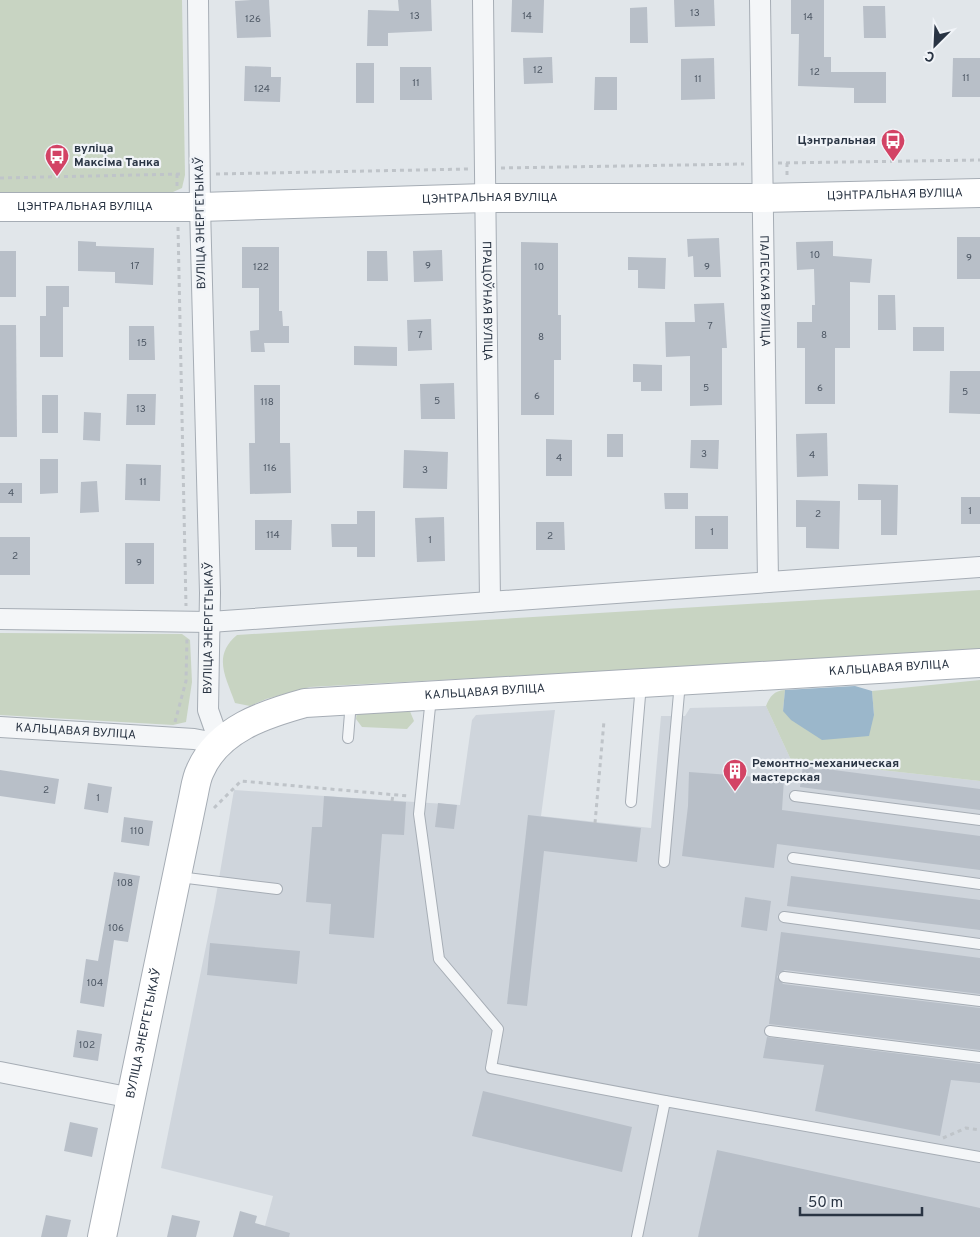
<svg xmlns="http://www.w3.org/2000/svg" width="980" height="1237" viewBox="0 0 980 1237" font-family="Overpass,sans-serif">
	<rect width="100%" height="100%" fill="#e1e6ea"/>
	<polygon fill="#cfd5dc" points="766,706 791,760 980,781 980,1237 262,1237 273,1196 161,1168 215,902 234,790 460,805 472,720 476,715 555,710 541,816 651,828 661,716 685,716 690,708"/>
	<g fill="#c8d4c2">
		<polygon points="0,0 182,0 185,175 182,188 173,192 0,193"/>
		<path d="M980,590v61l-670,36 -44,12 -16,7 -15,-3c-9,-26 -23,-47 2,-68z"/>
		<polygon points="0,633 182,634 190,640 192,682 186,722 173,725 0,715"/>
		<path d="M980,680v101l-189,-21 -25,-54c4,-10 8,-15 19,-16l-2,21 91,4 -2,-24z"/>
		<polygon points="409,709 414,721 407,729 362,727 356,719 357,711"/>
	</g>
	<polygon fill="#9bb7cb" points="855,686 872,691 874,715 869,736 822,740 791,720 783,711 785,690"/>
	<g fill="#b8bfc8">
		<polygon points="251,0 269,0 271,37 237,38 235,1"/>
		<polygon points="398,0 431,0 432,31 388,33 388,46 367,46 368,10 399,11"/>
		<polygon points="512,0 544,0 543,33 511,32"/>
		<polygon points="674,0 714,0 715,26 675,27"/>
		<polygon points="791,0 824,0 824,57 831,57 831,72 886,72 886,103 854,103 854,88 798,86 799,34 791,34"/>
		<polygon points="863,6 885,6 886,38 864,38"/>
		<polygon points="647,7 648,43 630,43 630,8"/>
		<polygon points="552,57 553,83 524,84 523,58"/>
		<polygon points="714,58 715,99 681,100 681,59"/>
		<polygon points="953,58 980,58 980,97 952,97"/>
		<rect x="356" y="63" width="18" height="40"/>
		<polygon points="245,66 271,67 271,77 281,77 280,102 244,101"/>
		<polygon points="400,67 431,67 432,100 400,100"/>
		<polygon points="595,77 617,77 617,110 594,110"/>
		<rect x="957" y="237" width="23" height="42"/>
		<polygon points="719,238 721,277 694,277 693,256 688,257 687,239"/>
		<polygon points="78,241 96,242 96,246 154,248 153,285 115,283 115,272 78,271"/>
		<polygon points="833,241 833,256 872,259 870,283 850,282 850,348 835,348 835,404 805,404 805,348 797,348 797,322 812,322 812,305 815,305 814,269 797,270 796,242"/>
		<polygon points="521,242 558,243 558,315 561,315 561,360 554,360 554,415 521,415"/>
		<polygon points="242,247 279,247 279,311 282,311 283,326 289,326 289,343 264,343 265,352 251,352 250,331 259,330 259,288 242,288"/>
		<polygon points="442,250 443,281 414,282 413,251"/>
		<rect x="0" y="251" width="16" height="46"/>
		<polygon points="367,251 387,251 388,281 367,281"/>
		<polygon points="628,257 666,258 665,289 638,288 638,270 628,270"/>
		<polygon points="46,286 69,286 69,307 63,307 63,357 40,357 40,316 46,316"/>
		<polygon points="878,295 895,295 896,330 878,330"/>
		<polygon points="724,303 727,348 722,348 722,405 690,406 690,356 666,357 665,322 695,322 694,304"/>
		<polygon points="431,319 432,350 408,351 407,320"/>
		<polygon points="0,325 16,325 17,437 0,437"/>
		<polygon points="129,326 154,326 155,360 129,360"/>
		<rect x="913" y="327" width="31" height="24"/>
		<polygon points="354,346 397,347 397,366 354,365"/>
		<polygon points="633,364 662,365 662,391 641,391 641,382 633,382"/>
		<polygon points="950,371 980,371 980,414 949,413"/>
		<polygon points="454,383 455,419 421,419 420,384"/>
		<polygon points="254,385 280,385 280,443 290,443 291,493 250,494 249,443 255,443"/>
		<polygon points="127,394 156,394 155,425 126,425"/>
		<rect x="42" y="395" width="16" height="38"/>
		<polygon points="84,412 101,413 100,441 83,440"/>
		<polygon points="827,433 828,476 797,477 796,434"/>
		<rect x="607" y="434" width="16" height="23"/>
		<polygon points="546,439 572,440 572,476 546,476"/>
		<polygon points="691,440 719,440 718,469 690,468"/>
		<polygon points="404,450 448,452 447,489 403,488"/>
		<polygon points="40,459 58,459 58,493 40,494"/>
		<polygon points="126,464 161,465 160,501 125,500"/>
		<polygon points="97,481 99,512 80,513 81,482"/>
		<rect x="0" y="483" width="22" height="20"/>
		<polygon points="858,484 898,485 897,535 881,535 881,500 858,500"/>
		<polygon points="664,493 688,493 688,509 665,509"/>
		<rect x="961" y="497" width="19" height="27"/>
		<polygon points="796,500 840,501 839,549 806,548 806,527 796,527"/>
		<polygon points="357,511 375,511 375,557 357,557 357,547 332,547 331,524 357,524"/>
		<rect x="695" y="516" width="33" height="33"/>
		<polygon points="444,517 445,561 417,562 415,518"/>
		<polygon points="255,520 292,520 291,550 255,550"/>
		<polygon points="536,522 564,522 565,550 536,550"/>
		<rect x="0" y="537" width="30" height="38"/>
		<rect x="125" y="543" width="29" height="41"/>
		<polygon points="803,766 980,789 980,810 800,787"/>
		<polygon points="0,770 59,779 55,804 0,796"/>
		<polygon points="689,772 784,779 782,810 980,836 980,870 777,844 774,868 682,856 688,806"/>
		<polygon points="88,783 112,787 108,813 84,809"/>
		<polygon points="324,796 406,802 404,835 382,834 374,938 329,934 331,904 306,902 312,827 322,827"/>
		<polygon points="438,803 457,805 454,829 435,827"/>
		<polygon points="528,815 641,828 637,862 544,851 527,1006 507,1004"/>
		<polygon points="124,817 153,821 149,846 121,842"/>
		<polygon points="114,872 140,876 128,942 114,940 104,1007 80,1003 86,959 98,961"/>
		<polygon points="791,876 980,900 980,930 787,906"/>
		<polygon points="745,897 771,901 767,931 741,927"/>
		<polygon points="781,932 980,958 980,994 785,970 779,973 777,977 783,984 980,1008 980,1050 769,1024"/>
		<polygon points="210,943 300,951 297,984 207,975"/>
		<polygon points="77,1030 102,1034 98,1061 73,1057"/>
		<polygon points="767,1037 980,1064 980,1083 951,1080 940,1136 815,1111 824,1065 763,1058"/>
		<polygon points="483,1091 632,1127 622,1172 472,1136"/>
		<polygon points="70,1122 98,1128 92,1157 64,1151"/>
		<polygon points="717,1150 980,1208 980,1237 698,1237"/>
		<polygon points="240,1211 257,1216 255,1223 290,1233 289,1237 233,1237"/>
		<polygon points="46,1215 71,1220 67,1237 41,1237"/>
		<polygon points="172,1215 200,1221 196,1237 167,1237"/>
	</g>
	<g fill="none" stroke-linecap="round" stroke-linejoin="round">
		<defs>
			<g id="lane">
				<polyline points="431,697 419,814 439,959 498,1029 491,1068 665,1101"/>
				<polyline points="348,738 351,701"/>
				<polyline points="795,796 980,820"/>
				<polyline points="631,802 641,684"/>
				<polyline points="793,858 980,884"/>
				<polyline points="664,862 680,682"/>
				<polyline points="179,877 277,889"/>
				<polyline points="784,917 980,944"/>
				<polyline points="784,977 980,1001"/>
				<polyline points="770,1031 980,1057"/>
				<polyline points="637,1237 665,1101 980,1157"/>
			</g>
			<g id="street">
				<path id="s1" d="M483,0l7,602"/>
				<path id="s2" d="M760,0l8,582"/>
				<polyline points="0,619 210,622 980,567"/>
				<path id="s3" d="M0,727l194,12 26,5 -12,-34 2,-117 -10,-386 -2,-207"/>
				<polyline points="0,1072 132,1098"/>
			</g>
			<g id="secondary">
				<path id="s4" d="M0,207h200l285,-9h277l218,-5"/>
				<path id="s5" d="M102,1237l91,-439c2,-9 3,-19 7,-27 18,-42 65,-57 105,-68l675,-40"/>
			</g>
		</defs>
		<use href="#lane" stroke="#a6adb5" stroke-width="12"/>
		<use href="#street" stroke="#a6adb5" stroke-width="22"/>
		<use href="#secondary" stroke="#a6adb5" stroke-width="30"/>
		<g stroke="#bfc4c9" stroke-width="3" stroke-dasharray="4 4" stroke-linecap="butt">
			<polyline points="778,163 980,160"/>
			<polyline points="787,163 787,178"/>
			<polyline points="501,168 744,164"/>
			<polyline points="177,174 177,186"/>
			<polyline points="216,174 469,169"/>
			<polyline points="0,178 182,174"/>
			<polyline points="178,227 186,606"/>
			<polyline points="175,722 186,681 187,637"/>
			<polyline points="392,801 393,795"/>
			<polyline points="214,808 241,781 408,796"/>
			<polyline points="595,823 604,721"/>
			<polyline points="943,1138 966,1128 980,1130"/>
		</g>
		<use href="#lane" stroke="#f4f6f8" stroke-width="10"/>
		<use href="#street" stroke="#f4f6f8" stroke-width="20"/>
		<use href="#secondary" stroke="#fff" stroke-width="28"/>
	</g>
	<defs>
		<symbol id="bus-pin" viewBox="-11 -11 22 30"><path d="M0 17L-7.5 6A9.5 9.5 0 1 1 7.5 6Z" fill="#d34365" stroke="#f1f4f8"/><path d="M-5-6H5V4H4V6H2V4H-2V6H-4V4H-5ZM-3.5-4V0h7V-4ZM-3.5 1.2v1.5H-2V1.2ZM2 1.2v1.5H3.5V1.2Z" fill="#fff"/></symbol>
		<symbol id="building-pin" viewBox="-11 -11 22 30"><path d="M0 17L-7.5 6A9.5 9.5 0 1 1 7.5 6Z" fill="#d34365" stroke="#f1f4f8"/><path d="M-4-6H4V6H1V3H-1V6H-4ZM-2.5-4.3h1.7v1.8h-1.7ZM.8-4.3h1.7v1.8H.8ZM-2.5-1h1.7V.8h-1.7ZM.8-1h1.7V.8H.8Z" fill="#fff"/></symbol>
	</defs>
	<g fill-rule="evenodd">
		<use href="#bus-pin" x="879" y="127" width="28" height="38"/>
		<use href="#bus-pin" x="43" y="142" width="28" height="38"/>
		<use href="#building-pin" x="721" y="757" width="28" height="38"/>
	</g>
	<g text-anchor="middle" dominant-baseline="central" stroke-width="4.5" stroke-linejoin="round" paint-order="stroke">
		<g font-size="10" fill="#4d5764">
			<text x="695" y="13">13</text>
			<text x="415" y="16">13</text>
			<text x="527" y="16">14</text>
			<text x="808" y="17">14</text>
			<text x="253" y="19">126</text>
			<text x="538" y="70">12</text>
			<text x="815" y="72">12</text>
			<text x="966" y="78">11</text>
			<text x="698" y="79">11</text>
			<text x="416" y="83">11</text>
			<text x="262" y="89">124</text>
			<text x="815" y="255">10</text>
			<text x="969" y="258">9</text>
			<text x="135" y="266">17</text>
			<text x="428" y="266">9</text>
			<text x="261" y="267">122</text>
			<text x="539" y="267">10</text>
			<text x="707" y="267">9</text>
			<text x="710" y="326">7</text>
			<text x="420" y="335">7</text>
			<text x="824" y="335">8</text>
			<text x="541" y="337">8</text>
			<text x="142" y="343">15</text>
			<text x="706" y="388">5</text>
			<text x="820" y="388">6</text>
			<text x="965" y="392">5</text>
			<text x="537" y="396">6</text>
			<text x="437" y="401">5</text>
			<text x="267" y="402">118</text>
			<text x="141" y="409">13</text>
			<text x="704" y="454">3</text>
			<text x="812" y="455">4</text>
			<text x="559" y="458">4</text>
			<text x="270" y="468">116</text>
			<text x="425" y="470">3</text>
			<text x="143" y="482">11</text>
			<text x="11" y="493">4</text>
			<text x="970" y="511">1</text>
			<text x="818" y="514">2</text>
			<text x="712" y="532">1</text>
			<text x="273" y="535">114</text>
			<text x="550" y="536">2</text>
			<text x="430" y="540">1</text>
			<text x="15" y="556">2</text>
			<text x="139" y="563">9</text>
			<text x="46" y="790">2</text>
			<text x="98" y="798">1</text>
			<text x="137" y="831">110</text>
			<text x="125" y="883">108</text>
			<text x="116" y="928">106</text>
			<text x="95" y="983">104</text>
			<text x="87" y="1045">102</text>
		</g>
		<g font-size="12" font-weight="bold" fill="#293443" stroke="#f1f4f8" text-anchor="start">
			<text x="876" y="141" text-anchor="end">Цэнтральная</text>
			<text x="74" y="149">вуліца<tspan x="74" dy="14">Максіма Танка</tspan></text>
			<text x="752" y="764">Ремонтно-механическая<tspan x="752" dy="14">мастерская</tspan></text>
		</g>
		<g font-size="12" fill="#293443" stroke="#f1f4f8">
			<text stroke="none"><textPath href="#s4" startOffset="895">ЦЭНТРАЛЬНАЯ ВУЛІЦА</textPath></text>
			<text stroke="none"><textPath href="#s4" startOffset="490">ЦЭНТРАЛЬНАЯ ВУЛІЦА</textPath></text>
			<text stroke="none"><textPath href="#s4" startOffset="85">ЦЭНТРАЛЬНАЯ ВУЛІЦА</textPath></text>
			<text transform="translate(201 223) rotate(-91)">ВУЛІЦА ЭНЕРГЕТЫКАЎ</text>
			<text stroke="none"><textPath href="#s2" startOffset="291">ПАЛЕСКАЯ ВУЛІЦА</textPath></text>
			<text stroke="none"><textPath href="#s1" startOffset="301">ПРАЦОЎНАЯ ВУЛІЦА</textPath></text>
			<text stroke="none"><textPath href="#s3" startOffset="339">ВУЛІЦА ЭНЕРГЕТЫКАЎ</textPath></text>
			<text stroke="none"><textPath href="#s5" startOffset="1191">КАЛЬЦАВАЯ ВУЛІЦА</textPath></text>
			<text stroke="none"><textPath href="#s5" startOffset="786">КАЛЬЦАВАЯ ВУЛІЦА</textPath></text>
			<text stroke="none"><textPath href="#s3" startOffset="76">КАЛЬЦАВАЯ ВУЛІЦА</textPath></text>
			<text stroke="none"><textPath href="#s5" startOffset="208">ВУЛІЦА ЭНЕРГЕТЫКАЎ</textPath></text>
		</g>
	</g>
	<g transform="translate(935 45) rotate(204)" stroke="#f1f4f8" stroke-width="4" paint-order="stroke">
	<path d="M0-4L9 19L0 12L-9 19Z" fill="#293443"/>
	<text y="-8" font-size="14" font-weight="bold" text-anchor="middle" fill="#293443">С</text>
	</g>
	<path d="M800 1207v8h122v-8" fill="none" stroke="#293443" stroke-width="2.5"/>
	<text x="808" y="1207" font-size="15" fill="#293443" stroke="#f1f4f8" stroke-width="4" paint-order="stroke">50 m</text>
</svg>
